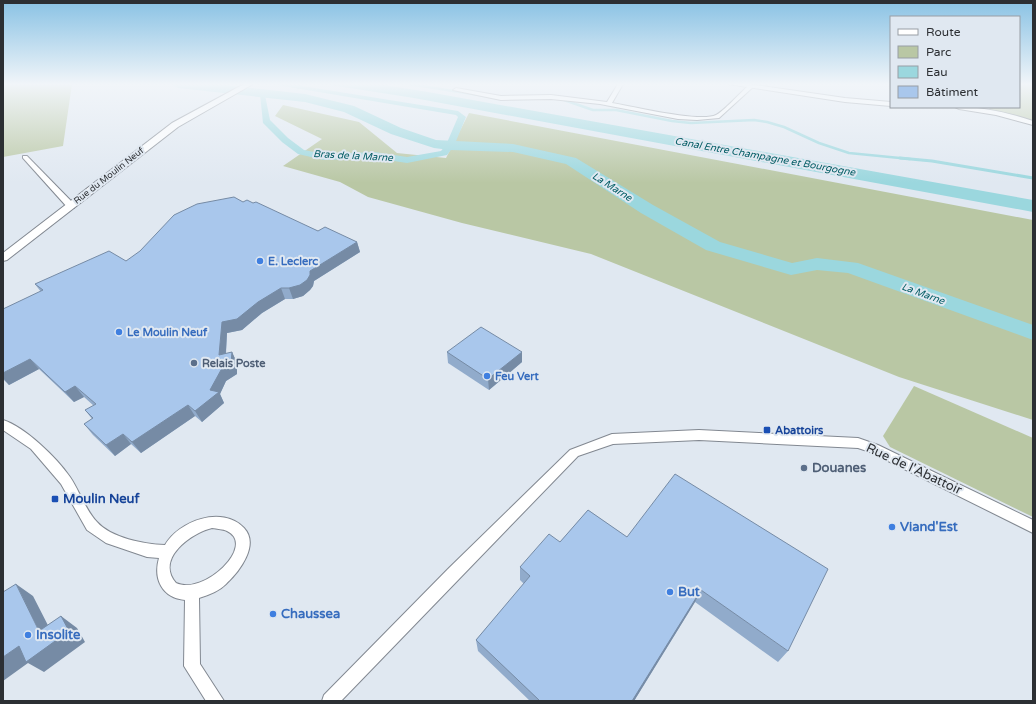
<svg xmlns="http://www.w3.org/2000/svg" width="1036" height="704" viewBox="0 0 1036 704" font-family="'Varela Round',sans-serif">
	<rect width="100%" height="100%" fill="#e0e8f1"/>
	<g fill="#b9c7a4">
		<polygon points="3,84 72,84 63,146 3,157"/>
		<polygon points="1019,84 1033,84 1033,122 995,115 988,107 1019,107"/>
		<polygon points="283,105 359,122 397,153 446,158 469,113 1033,220 1033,420 899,377 591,254 462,223 368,197 340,182 283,166 322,139 275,116"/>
		<polygon points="914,386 1033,438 1033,517 890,447 883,436"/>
	</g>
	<polygon fill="#9bd7de" points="324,84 378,84 428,92 1033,200 1033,212 414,98"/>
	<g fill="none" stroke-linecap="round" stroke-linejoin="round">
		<g stroke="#9bd7de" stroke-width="2.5">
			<polyline points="409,84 504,99"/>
			<polyline points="298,88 301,86"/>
			<polyline points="564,100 593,110 616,110 672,121 691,123 754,120 767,122 784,127 819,143 849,153 910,159"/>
		</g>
		<polyline stroke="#9bd7de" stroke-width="3" points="900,158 932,161 1033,178"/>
		<polygon fill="#9bd7de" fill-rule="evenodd" points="271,84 290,84 458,111 466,117 454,146 447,155 407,163 375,158 324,160 298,154 282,142 263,123 260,94 265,95 270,120 288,138 304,150 324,154 375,152 407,157 441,151 446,145 458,117 456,115"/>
		<polygon fill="#9bd7de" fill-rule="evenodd" points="172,84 215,84 305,94 354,106 401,128 436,140 513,144 576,158 653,205 720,242 792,263 817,258 858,263 1033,325 1033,340 848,273 817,270 791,275 706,250 641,213 566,164 513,152 450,150 434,148 391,134 344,112 305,102 178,88"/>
		<defs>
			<g id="minor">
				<path d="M618,84h5l-11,19c19,3 88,20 104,12 7,-3 25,-23 32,-29l5,1 -34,31 -22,2 -19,-1 -78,-15 -49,-5 -50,1 -48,-10 3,-2 45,8 50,-1 56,7z"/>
				<polygon points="23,156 27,156 74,204 74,208 68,208 23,158"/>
				<path d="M3,420c22,7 54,38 67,57 9,13 16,34 27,45 14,16 47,22 68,23 14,-24 57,-40 79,-17 16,17 -5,44 -18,56 -7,7 -17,11 -27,14l1,66 24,37h-18l-22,-35 1,-66c-23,-2 -32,-21 -26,-42l-12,-1 -41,-14 -19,-13 -26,-46 -30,-35 -28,-19zM212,528c5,1 11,1 15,3 30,14 -23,65 -51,52 -21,-24 15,-50 36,-55z"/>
				<polygon points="699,430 858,438 878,445 1033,520 1033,533 870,452 858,448 699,440 613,444 578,456 341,701 322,701 324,695 448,569 570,450 612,434"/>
			</g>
			<g id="tertiary">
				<polygon points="244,84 253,84 178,127 7,260 3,261 3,253 172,123"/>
				<polygon points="728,84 749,84 845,98 891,102 891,106 845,102"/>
				<path d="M955,107c28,0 51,5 78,14v4l-37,-10 -37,-6z"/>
			</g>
		</defs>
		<use href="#minor" stroke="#828891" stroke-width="2"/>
		<use href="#tertiary" stroke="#828891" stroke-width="2"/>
		<use href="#minor" fill="#fff" fill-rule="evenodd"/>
		<use href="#tertiary" fill="#fff" fill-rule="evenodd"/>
	</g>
	<g fill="#91abcb">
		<polygon points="243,202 318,231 357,242 360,252 314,281 313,286 310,290 303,296 293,299 285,299 262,313 242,330 227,333 226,354 232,352 237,363 237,374 226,381 220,394 224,403 202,422 195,416 141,453 131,444 115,456 93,435 84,424 92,419 85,410 94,406 84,397 74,402 39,369 9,385 3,379 3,309 41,292 35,284 126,261"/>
		<polygon points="447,352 522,352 522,362 489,390 448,363"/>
		<polygon points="588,510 788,651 778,662 695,602 634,701 530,701 478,651 476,640 524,584 520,580 520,567 560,542"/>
	</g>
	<g fill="#768ba5">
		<polygon points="357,242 360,252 314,281 313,286 310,290 303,296 293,299 289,288 310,271"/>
		<polygon points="281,288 285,299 262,313 242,330 227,333 225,366 219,355 222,322"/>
		<polygon points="232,352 237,363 237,374 226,381 220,394 224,403 202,422 195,411"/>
		<polygon points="522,352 522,362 489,390 488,379"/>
		<polygon points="30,359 39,369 9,385 3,378 3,373"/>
		<polygon points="75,386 84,397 74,402 65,392"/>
		<polygon points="188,405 195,416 141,453 132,442"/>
		<polygon points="123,434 131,444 115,456 106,445"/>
		<polygon points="16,584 33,596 56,641 61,616 77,628 85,642 44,672 28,663 3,681 3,657 39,631"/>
		<polygon points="701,590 695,602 634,701 632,701"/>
	</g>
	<g fill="#a9c7ec" stroke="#768ba5">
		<polygon points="234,197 243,202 247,200 253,203 256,202 318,231 325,227 357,242 310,271 310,275 307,280 300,285 289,288 281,288 258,302 237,319 222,322 219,355 232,352 231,363 221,370 210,390 219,392 195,411 188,405 132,442 123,434 106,445 84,424 93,418 85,410 96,404 75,386 65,392 30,359 3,373 3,309 43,290 35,284 109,251 126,261 140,251 174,215 197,204"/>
		<polygon points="481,327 522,352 488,379 447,352"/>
		<polygon points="675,474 828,569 788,651 701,590 632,701 540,701 476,640 530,576 520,567 549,534 560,542 588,510 627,537"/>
		<polygon points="16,584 39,631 61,616 69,631 26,662 19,646 3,657 3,592"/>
	</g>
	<linearGradient id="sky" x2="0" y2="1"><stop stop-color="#89c2e4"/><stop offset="0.46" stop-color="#f1f5f9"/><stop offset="1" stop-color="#f1f5f9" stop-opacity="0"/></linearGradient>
	<rect width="1036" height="183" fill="url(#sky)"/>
	<g fill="#3f7fe0" stroke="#e0e8f1" stroke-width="1.5">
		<circle cx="260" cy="261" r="4"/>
		<circle cx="119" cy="332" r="4"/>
		<circle cx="487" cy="376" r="4"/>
		<circle cx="892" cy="527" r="4"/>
		<circle cx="670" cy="592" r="4"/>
		<circle cx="273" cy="614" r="4"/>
		<circle cx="28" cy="635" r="4"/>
	</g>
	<g fill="#5c6f8a" stroke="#e0e8f1" stroke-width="1.5">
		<circle cx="194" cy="363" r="4"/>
		<circle cx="804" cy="468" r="4"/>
	</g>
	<g fill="#1a4fb4" stroke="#e0e8f1" stroke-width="1.5">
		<rect x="763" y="426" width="8" height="8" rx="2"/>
		<rect x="51" y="495" width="8" height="8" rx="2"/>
	</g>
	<g text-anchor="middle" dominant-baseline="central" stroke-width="4" stroke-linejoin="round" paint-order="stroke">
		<g font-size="9" fill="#2c2f33" stroke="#e0e8f1">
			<text transform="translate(109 176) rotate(-38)">Rue du Moulin Neuf</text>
		</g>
		<g font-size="10" font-style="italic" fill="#015b63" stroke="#e0e8f1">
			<text transform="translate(353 156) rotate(3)">Bras de la Marne</text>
			<text transform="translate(765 157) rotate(10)">Canal Entre Champagne et Bourgogne</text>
			<text transform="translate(612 187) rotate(32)">La Marne</text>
			<text transform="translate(923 294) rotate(20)">La Marne</text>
		</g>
		<g font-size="11" font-weight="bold" fill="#366cbe" stroke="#e0e8f1" text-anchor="start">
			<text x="268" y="261">E. Leclerc</text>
			<text x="127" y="332">Le Moulin Neuf</text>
			<text x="495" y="376">Feu Vert</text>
		</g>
		<g font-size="11" font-weight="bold" fill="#4e5e75" stroke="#e0e8f1" text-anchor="start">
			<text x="202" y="363">Relais Poste</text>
		</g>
		<g font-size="11" font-weight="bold" fill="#164399" stroke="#e0e8f1" text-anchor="start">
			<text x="775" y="430">Abattoirs</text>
		</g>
		<g font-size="13" font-weight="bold" fill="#4e5e75" stroke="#e0e8f1" text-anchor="start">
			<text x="812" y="468">Douanes</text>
		</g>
		<g font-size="13" fill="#2c2f33" stroke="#e0e8f1">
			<text transform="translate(914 469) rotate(25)">Rue de l'Abattoir</text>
		</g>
		<g font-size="13" font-weight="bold" fill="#164399" stroke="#e0e8f1" text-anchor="start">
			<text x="63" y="499">Moulin Neuf</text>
		</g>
		<g font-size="13" font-weight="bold" fill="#366cbe" stroke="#e0e8f1" text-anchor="start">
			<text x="900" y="527">Viand'Est</text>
			<text x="678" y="592">But</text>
			<text x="281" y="614">Chaussea</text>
			<text x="36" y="635">Insolite</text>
		</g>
	</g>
	<rect width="1036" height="704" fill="none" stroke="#2c2f33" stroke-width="8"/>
	<rect x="890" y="16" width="130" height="92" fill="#e0e8f1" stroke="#989ea5"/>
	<rect x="898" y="29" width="20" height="6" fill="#ffffff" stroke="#989ea5"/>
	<text x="926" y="36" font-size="12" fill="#2c2f33">Route</text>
	<rect x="898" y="46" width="20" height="12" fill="#b9c7a4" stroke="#989ea5"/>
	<text x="926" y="56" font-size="12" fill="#2c2f33">Parc</text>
	<rect x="898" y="66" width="20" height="12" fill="#9bd7de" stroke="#989ea5"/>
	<text x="926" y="76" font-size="12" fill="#2c2f33">Eau</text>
	<rect x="898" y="86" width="20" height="12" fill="#a9c7ec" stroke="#989ea5"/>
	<text x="926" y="96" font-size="12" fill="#2c2f33">Bâtiment</text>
</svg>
